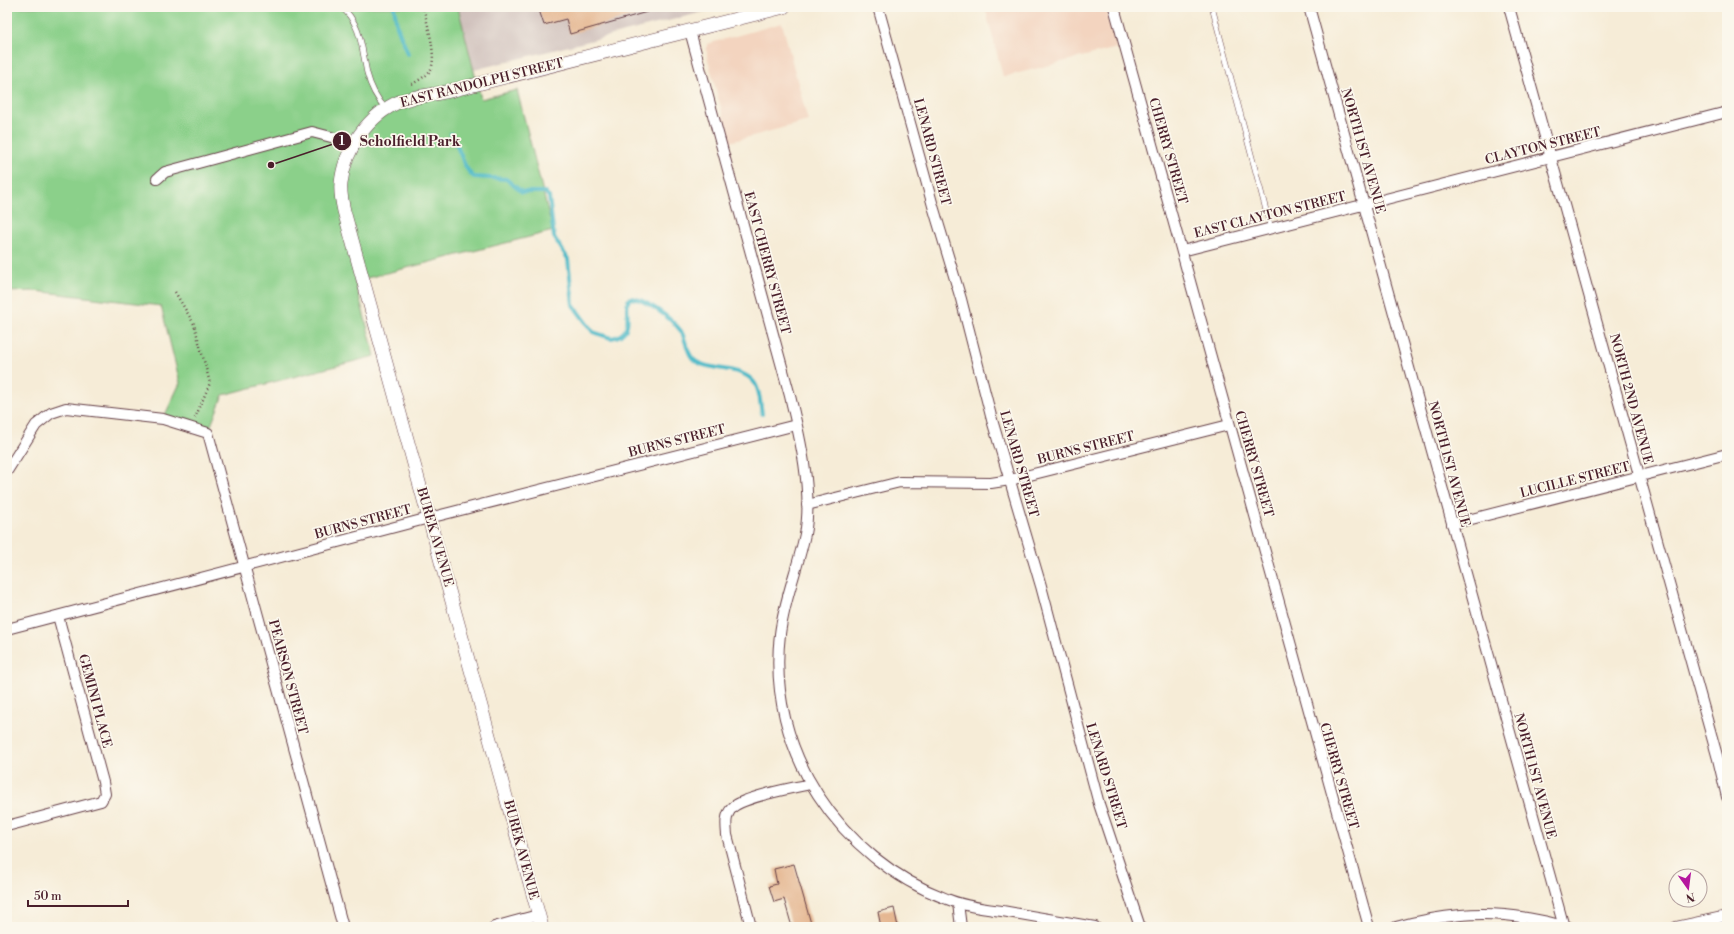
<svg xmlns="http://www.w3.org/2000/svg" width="1734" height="934" viewBox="0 0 1734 934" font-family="'Libre Bodoni',serif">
	<rect width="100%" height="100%" fill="#fbf7ec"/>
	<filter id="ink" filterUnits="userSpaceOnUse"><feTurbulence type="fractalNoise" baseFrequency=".025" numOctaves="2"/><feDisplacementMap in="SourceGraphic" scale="8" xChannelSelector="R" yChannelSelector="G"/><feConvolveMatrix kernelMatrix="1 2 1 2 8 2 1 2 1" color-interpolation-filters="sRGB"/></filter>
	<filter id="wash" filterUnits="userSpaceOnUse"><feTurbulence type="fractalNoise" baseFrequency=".012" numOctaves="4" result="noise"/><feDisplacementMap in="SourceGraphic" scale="16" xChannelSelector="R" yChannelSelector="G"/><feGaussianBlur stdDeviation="0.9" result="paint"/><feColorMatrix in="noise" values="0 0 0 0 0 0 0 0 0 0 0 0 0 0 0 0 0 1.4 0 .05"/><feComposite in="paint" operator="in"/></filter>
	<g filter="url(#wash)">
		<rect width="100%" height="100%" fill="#f6ecd7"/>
		<g fill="#f3d4bf">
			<polygon points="985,7 1105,7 1117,48 1003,77"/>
			<polygon points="782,23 808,121 730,142 707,56 707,44"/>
		</g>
		<polygon fill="#cfc0bb" points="458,7 723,7 474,70"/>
		<polygon fill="#8bd08a" stroke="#6a785a" points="7,7 458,7 481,99 517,90 553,231 355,281 375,356 223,395 208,433 163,419 180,383 161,306 35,291 7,292"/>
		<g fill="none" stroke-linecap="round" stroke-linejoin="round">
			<g stroke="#4dbac8" stroke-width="4">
				<polyline points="394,7 397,26 408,54"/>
				<path d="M451,134c8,12 12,35 23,43l32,2 16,13h23l4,5 5,40 14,22 5,46 20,27 18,6c28,-4 10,-31 19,-40 15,0 42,21 51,33 5,8 5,20 12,28 12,12 44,7 58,20 9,7 9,24 11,35"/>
			</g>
		</g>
		<g id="blocks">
			<g fill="#e5b792">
				<polygon points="538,7 654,7 654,10 570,34 566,19 544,25"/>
				<polygon points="794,864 812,927 792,927 784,899 774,902 769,886 777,884 774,869"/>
				<polygon points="894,908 898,927 881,927 878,912"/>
			</g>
		</g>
	</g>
	<g filter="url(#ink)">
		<use href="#blocks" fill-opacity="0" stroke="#643e45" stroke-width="1"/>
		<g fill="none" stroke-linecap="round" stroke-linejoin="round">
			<defs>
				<g id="service">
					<path d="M341,7c20,15 21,43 26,66 3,12 10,26 19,36"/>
					<polyline points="1212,7 1271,229"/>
				</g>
				<g id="minor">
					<polyline points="878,7 933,206 961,299 992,420 1041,586 1099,804 1140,927"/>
					<polyline points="1114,7 1369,927"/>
					<polyline points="1309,7 1564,927"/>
					<polyline points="1509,7 1718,759 1727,797"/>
					<path d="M690,31l100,365c10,41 23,96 15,138 -7,34 -21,66 -25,100 -14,116 60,225 167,265 19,8 41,10 61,13 29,5 58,10 87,15"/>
					<polyline points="157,179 165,172 312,132 335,138 353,148"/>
					<polyline points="1182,251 1727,112"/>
					<polyline points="7,471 36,425 51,413 66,408 163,419 208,433 343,927"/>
					<polyline points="807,505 900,482 991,483 1010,480 1229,425"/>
					<polyline points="1452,524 1727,454"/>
					<polyline points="7,629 429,518 796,425"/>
					<polyline points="7,826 101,801 105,794 103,782 58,616"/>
					<polyline points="958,903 961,927"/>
					<polyline points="494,927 538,915"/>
					<path d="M751,927l-24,-92c-1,-10 -2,-20 5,-27 10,-11 62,-20 78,-24"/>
					<path d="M1396,927c44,-12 85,-17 131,-9 14,2 28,6 42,9"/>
					<polyline points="1676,927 1727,916"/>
				</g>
				<path id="tertiary" d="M542,927l-198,-716c-2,-9 -4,-18 -3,-27 3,-35 28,-70 60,-83 14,-5 31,-6 45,-9l338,-85"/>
			</defs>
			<use href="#service" stroke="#643e45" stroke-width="6"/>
			<use href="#minor" stroke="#643e45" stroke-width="12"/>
			<use href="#tertiary" stroke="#643e45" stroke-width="14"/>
			<g stroke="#643e45" stroke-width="2.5" stroke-dasharray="1 3" stroke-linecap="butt">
				<path d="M412,84c6,-3 14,-8 18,-13 8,-13 -3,-49 -7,-64"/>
				<polyline points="175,292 194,324 210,383 195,418"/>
			</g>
			<use href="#service" stroke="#fff" stroke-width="5"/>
			<use href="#minor" stroke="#fff" stroke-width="10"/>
			<use href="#tertiary" stroke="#fff" stroke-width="13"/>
		</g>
	</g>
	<g text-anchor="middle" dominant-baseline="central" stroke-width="3.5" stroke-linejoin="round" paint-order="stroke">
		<g font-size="13" fill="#4a1f2b" stroke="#fbf7ec">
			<text transform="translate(482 83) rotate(-14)">EAST RANDOLPH STREET</text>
			<text transform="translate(1543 146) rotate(-14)">CLAYTON STREET</text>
			<text transform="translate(1168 151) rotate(74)">CHERRY STREET</text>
			<text transform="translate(1363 151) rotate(74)">NORTH 1ST AVENUE</text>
			<text transform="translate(932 152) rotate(75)">LENARD STREET</text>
			<text transform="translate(1270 215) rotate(-14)">EAST CLAYTON STREET</text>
			<text transform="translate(767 263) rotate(75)">EAST CHERRY STREET</text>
			<text transform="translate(1631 399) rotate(75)">NORTH 2ND AVENUE</text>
			<text transform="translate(677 441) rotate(-14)">BURNS STREET</text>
			<text transform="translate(1086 448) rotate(-14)">BURNS STREET</text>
			<text transform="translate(1019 464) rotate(74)">LENARD STREET</text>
			<text transform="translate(1254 464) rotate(74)">CHERRY STREET</text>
			<text transform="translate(1449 464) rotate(75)">NORTH 1ST AVENUE</text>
			<text transform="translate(1575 480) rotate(-14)">LUCILLE STREET</text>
			<text transform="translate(363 522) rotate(-15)">BURNS STREET</text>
			<text transform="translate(435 537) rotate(74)">BUREK AVENUE</text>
			<text transform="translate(288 677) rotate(75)">PEARSON STREET</text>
			<text transform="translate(95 701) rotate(75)">GEMINI PLACE</text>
			<text transform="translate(1106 776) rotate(73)">LENARD STREET</text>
			<text transform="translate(1339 776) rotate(74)">CHERRY STREET</text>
			<text transform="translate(1535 776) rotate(75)">NORTH 1ST AVENUE</text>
			<text transform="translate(521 850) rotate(75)">BUREK AVENUE</text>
		</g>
	</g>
	<path fill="none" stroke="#4a1f2b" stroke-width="1.5" d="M271 165L342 141"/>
	<g fill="#4a1f2b" stroke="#fbf7ec" stroke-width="1.5">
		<circle cx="271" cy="165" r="4"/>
		<circle cx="342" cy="141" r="10"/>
	</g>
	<g font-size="12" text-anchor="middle" font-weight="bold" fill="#fff">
		<text x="342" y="145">1</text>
	</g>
	<g font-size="14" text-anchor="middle" font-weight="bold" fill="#4a1f2b" stroke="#fbf7ec" stroke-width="3.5" stroke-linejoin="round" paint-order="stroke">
		<text x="410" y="146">Scholfield Park</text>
	</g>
	<rect width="1734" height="934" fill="none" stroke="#fbf7ec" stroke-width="24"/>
	<g transform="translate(1688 888) rotate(166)"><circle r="19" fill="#fbf7ec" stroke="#b4a19f"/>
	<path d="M0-3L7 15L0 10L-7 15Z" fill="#b5179e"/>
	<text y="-6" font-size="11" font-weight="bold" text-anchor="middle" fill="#4a1f2b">N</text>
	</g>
	<path d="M28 900v6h100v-6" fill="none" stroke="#4a1f2b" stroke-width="2"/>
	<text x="34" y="900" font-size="12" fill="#4a1f2b" stroke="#fbf7ec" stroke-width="3" paint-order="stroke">50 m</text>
</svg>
